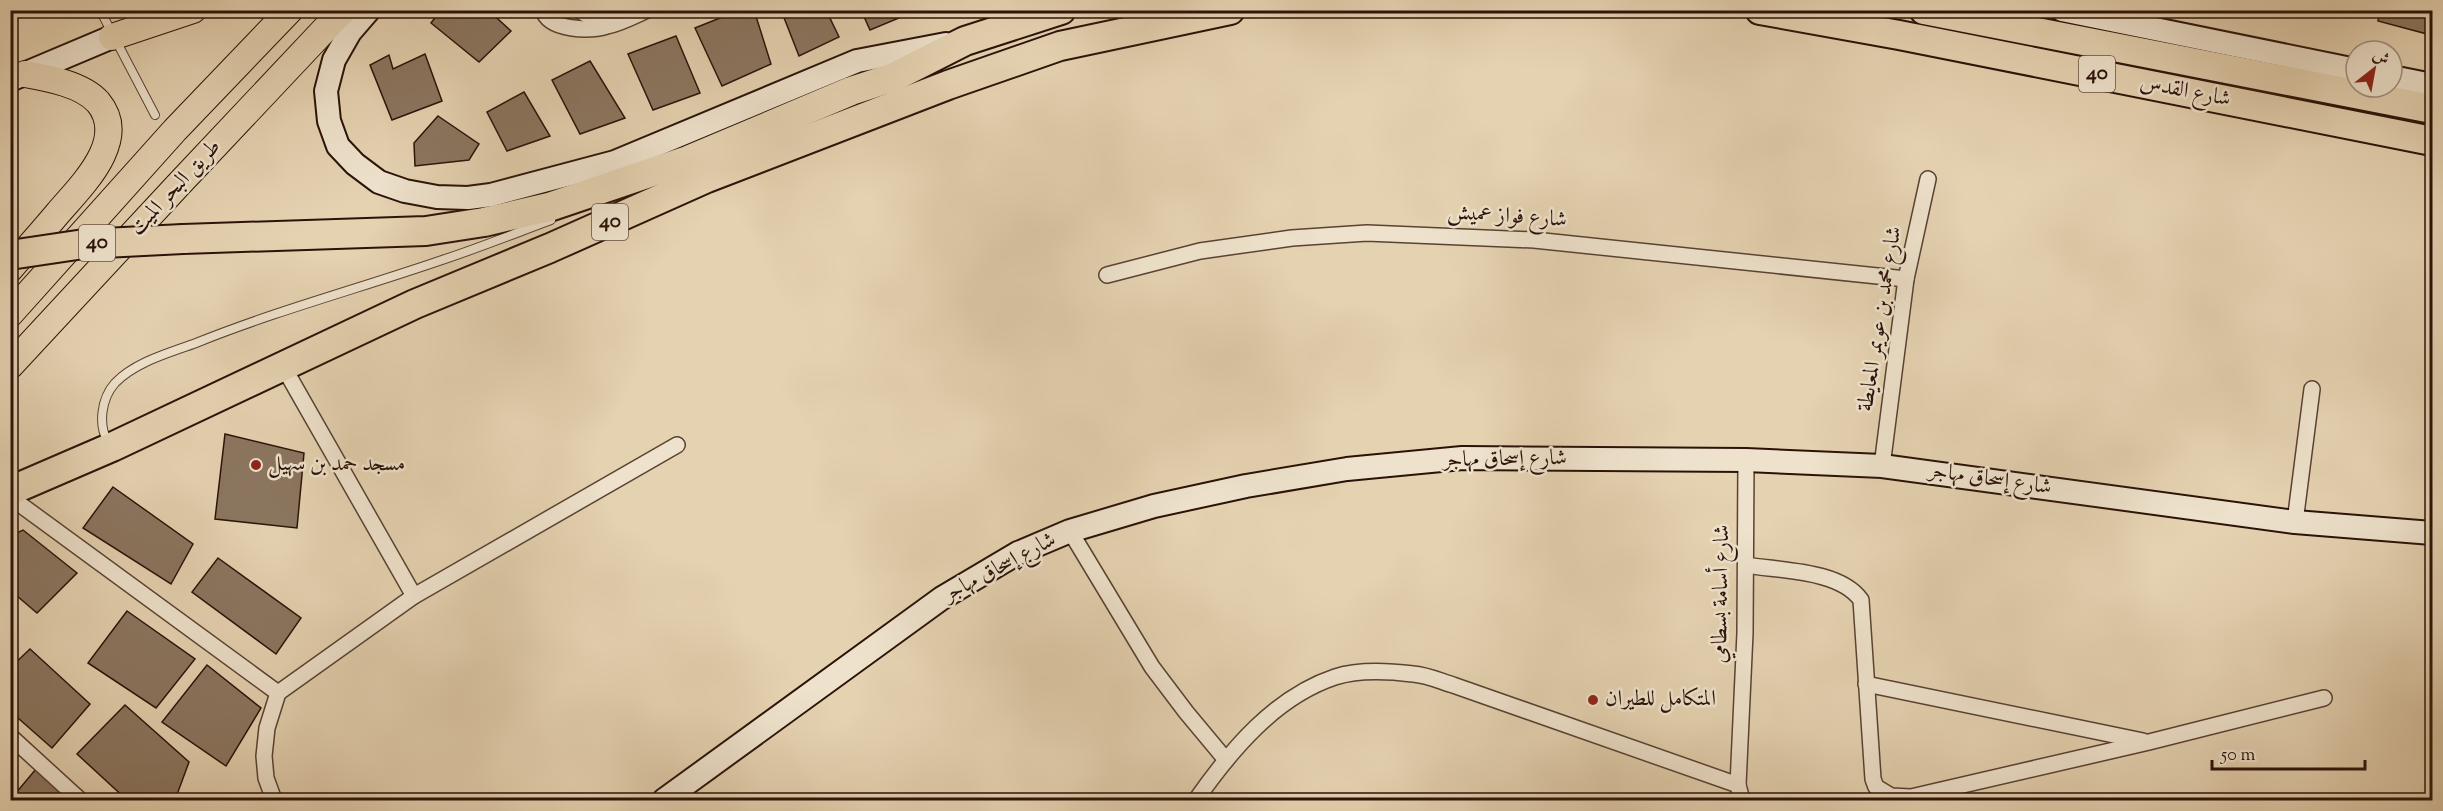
<svg xmlns="http://www.w3.org/2000/svg" width="2443" height="811" viewBox="0 0 2443 811" font-family="'Sorts Mill Goudy',Amiri,serif">
	<rect width="100%" height="100%" fill="#e5d2b1"/>
	<filter id="stains"><feTurbulence type="fractalNoise" baseFrequency=".00333" numOctaves="4"/><feColorMatrix values="0 0 0 0 .2 0 0 0 0 .09 0 0 0 0 .02 0 0 0 .5 -.17"/></filter>
	<radialGradient id="worn" r=".72"><stop offset=".6" stop-color="#630" stop-opacity="0"/><stop offset="1" stop-color="#630" stop-opacity=".3"/></radialGradient>
	<g fill="#8b7660" stroke="#2a1209" stroke-width="1.5">
		<polygon points="441,10 488,10 511,31 479,62 431,23"/>
		<polygon points="740,10 754,10 771,64 722,86 695,28"/>
		<polygon points="781,10 826,10 839,37 799,56"/>
		<polygon points="861,10 909,10 911,13 870,30"/>
		<polygon points="2380,10 2432,10 2427,34 2378,21"/>
		<polygon points="676,36 700,93 653,110 628,54"/>
		<polygon points="425,54 442,101 392,120 370,65 389,55 393,69"/>
		<polygon points="590,61 625,118 580,134 552,80"/>
		<polygon points="524,92 550,136 507,151 487,112"/>
		<polygon points="438,116 479,144 469,160 415,166 414,143"/>
		<polygon points="225,434 304,453 297,528 215,519"/>
		<polygon points="113,487 193,544 171,584 83,528"/>
		<polygon points="23,530 77,573 37,613 10,590 10,536"/>
		<polygon points="218,558 301,618 276,654 192,592"/>
		<polygon points="127,611 195,659 156,708 88,663"/>
		<polygon points="30,649 90,704 52,748 10,711 10,668"/>
		<polygon points="207,665 261,708 226,766 162,722"/>
		<polygon points="125,705 189,762 175,800 127,800 77,754"/>
		<polygon points="36,769 72,800 10,800"/>
	</g>
	<g fill="none" stroke-linecap="round" stroke-linejoin="round">
		<defs>
			<g id="lane">
				<polyline points="100,10 155,115"/>
				<path d="M108,442c-10,-17 -7,-43 7,-59 20,-21 54,-30 81,-40 82,-33 165,-55 249,-84 36,-12 71,-26 106,-39"/>
			</g>
			<g id="street">
				<path d="M543,10c6,21 47,21 64,16 14,-3 27,-10 40,-16"/>
				<polyline points="579,10 605,26"/>
				<polyline points="1107,275 1200,251 1292,238 1367,233 1534,240 1906,279"/>
				<polyline points="283,366 414,596"/>
				<polyline points="1882,466 1906,279 1928,179"/>
				<polyline points="10,497 278,693"/>
				<polyline points="2295,522 2312,389"/>
				<polyline points="1070,531 1152,667 1186,712 1226,760"/>
				<path d="M1746,565c35,6 94,5 115,35l12,179 3,8 15,9 20,1 238,-55 175,-44"/>
				<polyline points="1866,684 2143,741"/>
				<polyline points="10,736 80,800"/>
				<polyline points="274,800 266,778 264,756 267,728 278,693 414,596 677,445"/>
				<path d="M1196,800c35,-50 79,-103 139,-123 24,-8 54,-6 78,-3 14,1 27,7 40,11l285,100"/>
				<polyline points="1742,800 1738,785 1745,633 1746,460"/>
			</g>
			<g id="secondary">
				<polyline points="369,10 350,32 334,60 326,91 329,121 338,146 355,164 379,182 405,191 437,197 468,198 491,195 615,162 857,61 946,44"/>
				<polyline points="2062,10 2356,70"/>
				<polyline points="2392,77 2432,85"/>
				<polyline points="10,80 112,37"/>
				<polyline points="664,800 942,598 1018,553 1070,531 1154,506 1246,486 1347,469 1462,458 1746,460 1882,466 2295,522 2432,533"/>
			</g>
			<g id="primary">
				<polyline points="112,37 193,10"/>
				<path d="M10,269c16,-19 32,-37 48,-56 23,-27 72,-73 40,-111 -16,-18 -51,-24 -73,-28"/>
				<polyline points="10,314 175,130 290,10"/>
				<polyline points="10,366 179,184 343,10"/>
			</g>
			<g id="highway">
				<polyline points="1760,10 1899,35 2432,141"/>
				<polyline points="1924,10 2432,109"/>
				<polyline points="183,239 426,231 484,222 549,207 688,160 851,91 894,77 965,41 1061,10"/>
				<polyline points="10,491 112,447 415,304 550,248 707,178 948,85 1060,46 1230,10"/>
			</g>
		</defs>
		<use href="#lane" stroke="#594233" stroke-width="10"/>
		<use href="#street" stroke="#594233" stroke-width="18"/>
		<use href="#secondary" stroke="#2a1209" stroke-width="26"/>
		<use href="#primary" stroke="#2a1209" stroke-width="28"/>
		<use href="#highway" stroke="#2a1209" stroke-width="32"/>
		<use href="#lane" stroke="#eee2cc" stroke-width="8"/>
		<use href="#street" stroke="#eee2cc" stroke-width="15"/>
		<use href="#secondary" stroke="#eee2cc" stroke-width="22"/>
		<use href="#primary" stroke="#e5d2b1" stroke-width="26"/>
		<use href="#highway" stroke="#e5d2b1" stroke-width="28"/>
		<defs>
			<polyline id="highway-bridge" points="10,255 84,244 183,239"/>
		</defs>
		<use href="#highway-bridge" stroke="#2a1209" stroke-width="32" stroke-linecap="butt"/>
		<use href="#highway-bridge" stroke="#e5d2b1" stroke-width="28"/>
	</g>
	<g fill="#8f2418" stroke="#eee2cc" stroke-width="2">
		<circle cx="256" cy="465" r="6"/>
		<circle cx="1593" cy="700" r="6"/>
	</g>
	<g text-anchor="middle" dominant-baseline="central" stroke-width="5" stroke-linejoin="round" paint-order="stroke">
		<g fill="#eee2cc" stroke="#655044" stroke-width="1.5">
			<rect x="2079" y="56" width="36" height="36" rx="4.5"/>
			<rect x="592" y="204" width="36" height="36" rx="4.5"/>
			<rect x="79" y="225" width="36" height="36" rx="4.5"/>
		</g>
		<g font-size="21" font-weight="bold" fill="#2a1209">
			<text x="2097" y="74">40</text>
			<text x="610" y="222">40</text>
			<text x="97" y="243">40</text>
		</g>
		<g font-size="22" fill="#2a1209" stroke="#eee2cc">
			<text transform="translate(2185 92) rotate(11)">شارع القدس</text>
			<text transform="translate(176 188) rotate(-47)">طريق البحر الميت</text>
			<text transform="translate(1507 217) rotate(4)">شارع فواز عميش</text>
			<text transform="translate(1881 319) rotate(-81)">شارع محمد بن عويمر المعايطة</text>
			<text transform="translate(1505 460) rotate(-1)">شارع إسحاق مهاجر</text>
			<text transform="translate(1990 480) rotate(8)">شارع إسحاق مهاجر</text>
			<text transform="translate(1000 568) rotate(-28)">شارع إسحاق مهاجر</text>
			<text transform="translate(1722 594) rotate(-89)">شارع أسامة بسطامي</text>
		</g>
		<g font-size="22" fill="#2a1209" stroke="#eee2cc" text-anchor="start">
			<text x="268" y="465">مسجد حمد بن سهيل</text>
			<text x="1605" y="700">المتكامل للطيران</text>
		</g>
	</g>
	<rect width="2443" height="811" fill="none" stroke="#e5d2b1" stroke-width="36"/>
	<rect x="12" y="12" width="2419" height="787" fill="none" stroke="#2a1209" stroke-width="3"/>
	<rect x="18" y="18" width="2407" height="775" fill="none" stroke="#2a1209" stroke-width="1.5"/>
	<g transform="translate(2374 69) rotate(31)"><circle r="28" fill="#eee2cc" stroke="#a08f7e" stroke-width="1.5"/>
	<path d="M0-4.5L10 22L0 15L-10 22Z" fill="#8f2418"/>
	<text y="-9" font-size="16" font-weight="bold" text-anchor="middle" fill="#2a1209">ش</text>
	</g>
	<path d="M2212 760v9h153v-9" fill="none" stroke="#2a1209" stroke-width="3"/>
	<text x="2221" y="760" font-size="18" fill="#2a1209" stroke="#eee2cc" stroke-width="4.5" paint-order="stroke">50 m</text>
	<rect width="100%" height="100%" filter="url(#stains)"/>
	<rect width="100%" height="100%" fill="url(#worn)"/>
</svg>
